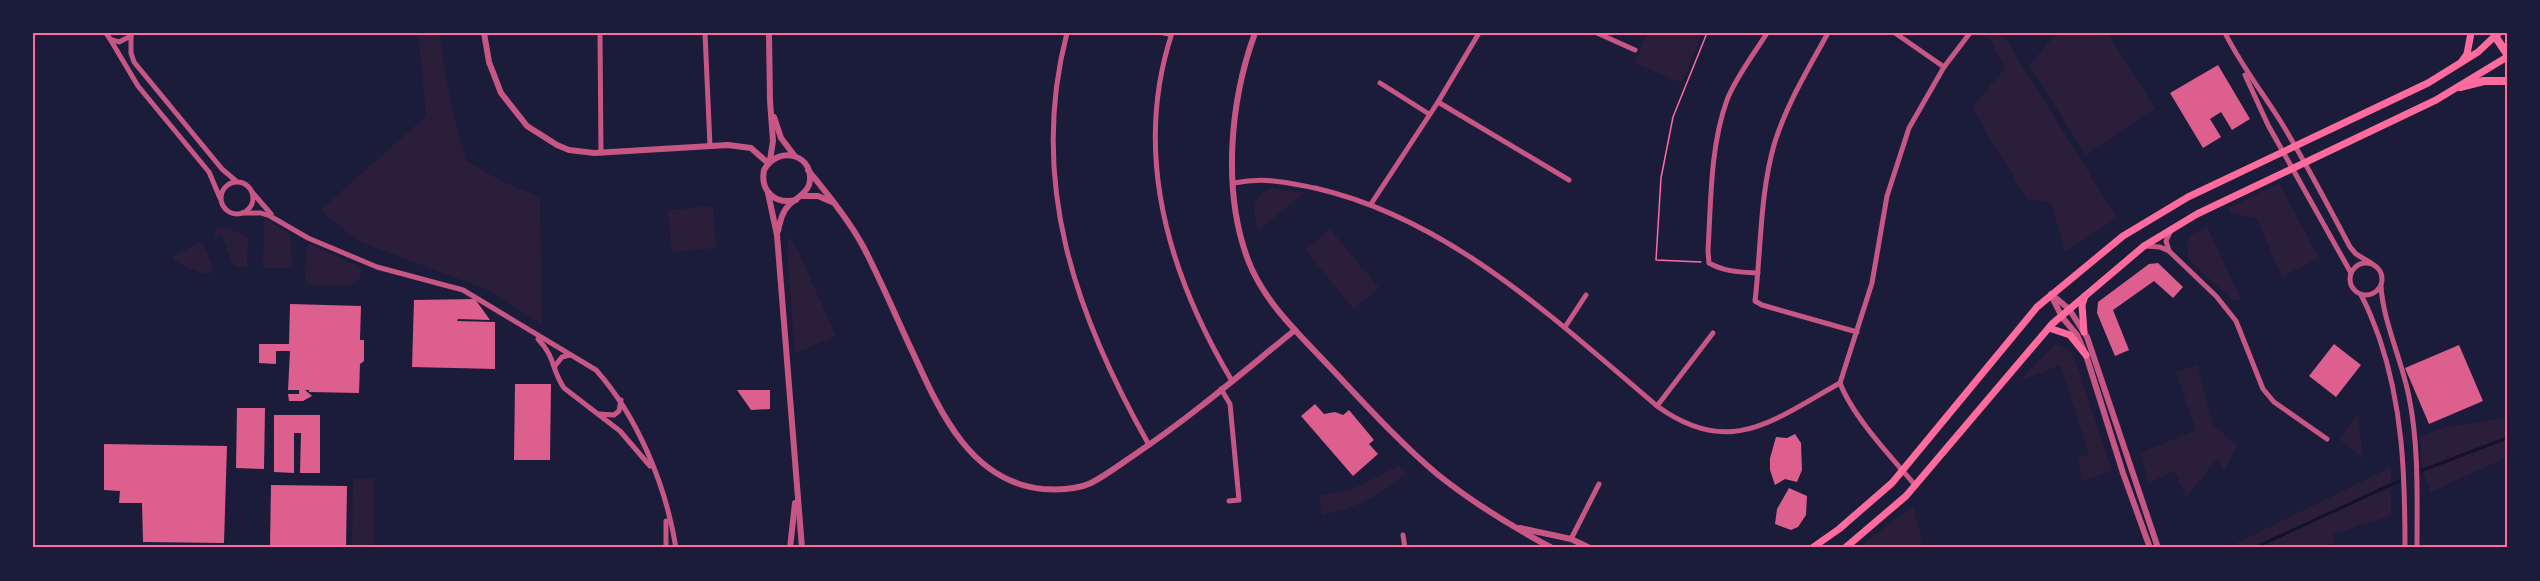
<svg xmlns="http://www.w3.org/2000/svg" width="2540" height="581" viewBox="0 0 2540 581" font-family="'Libre Baskerville',serif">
	<rect width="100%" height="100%" fill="#1b1b3a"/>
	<g fill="#2a1e3b">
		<polygon points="418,33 439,33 451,104 466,160 499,180 540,197 542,325 493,292 358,241 320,210 426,116"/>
		<polygon points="1647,33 1702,33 1682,83 1635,63"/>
		<polygon points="1990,33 2002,33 2117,218 2065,252 2051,203 2027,199 1972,108 2005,68 1988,36"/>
		<polygon points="2057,33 2108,33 2155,109 2086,155 2029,65"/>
		<polygon points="2279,183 2319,258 2282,277 2257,219 2231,213 2228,208"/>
		<path d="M1270,188l34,5 -45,37c-7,-18 -8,-32 11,-42z"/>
		<polygon points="713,206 716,248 672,252 668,210"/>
		<polygon points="264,217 291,235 292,268 263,268"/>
		<polygon points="218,227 228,228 248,237 247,267 234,267 222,235 215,237 215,229"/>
		<polygon points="2207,227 2241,299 2234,301 2188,259 2187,243 2190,235"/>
		<polygon points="1330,229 1379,288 1354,309 1305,250"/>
		<polygon points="788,236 797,249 836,336 795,353 787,253"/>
		<polygon points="202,241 213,269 212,273 202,274 172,260 174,256"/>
		<polygon points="311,245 359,266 362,270 360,278 349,286 309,285 305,280 306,248"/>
		<polygon points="2055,344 2067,348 2075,359 2112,471 2083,481 2077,458 2089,454 2060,365 2020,381"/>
		<polygon points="2197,365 2213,425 2237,445 2225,470 2217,459 2186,498 2175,471 2149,483 2140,453 2196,430 2176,372"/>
		<polygon points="2358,413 2363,459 2339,439"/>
		<polygon points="2507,418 2507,457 2431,492 2422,471 2420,436 2446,427"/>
		<path d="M1400,465l7,8c-29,24 -49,34 -85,42l-3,-20 34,-6z"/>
		<polygon points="2391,467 2391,516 2333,534 2333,548 2227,548"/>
		<polygon points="353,479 374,479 374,548 352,548"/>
		<polygon points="1913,506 1924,548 1858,548"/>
	</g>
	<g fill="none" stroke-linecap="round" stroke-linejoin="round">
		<g stroke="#12122b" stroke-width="3">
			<polyline points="2418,472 2507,438"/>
			<polyline points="2254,548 2399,481"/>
		</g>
	</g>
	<g fill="#dd5f8e">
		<polygon points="2218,65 2250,119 2232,130 2221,112 2210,119 2221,137 2203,148 2170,93"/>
		<polygon points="2158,263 2183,287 2173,298 2154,281 2113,310 2129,350 2115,356 2097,313 2098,302 2149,264"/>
		<polygon points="475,299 490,320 458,319 457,321 495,322 495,369 412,367 414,300"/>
		<polygon points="290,304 361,306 360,340 364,340 364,361 360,364 359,393 309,392 309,390 305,390 312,396 303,401 289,401 288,394 299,394 299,390 288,390 290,351 276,351 276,364 259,363 259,344 289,344"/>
		<polygon points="2334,344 2361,365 2336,397 2309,376"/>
		<polygon points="2459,345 2483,401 2429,424 2405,368"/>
		<polygon points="515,384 551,384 550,460 514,460"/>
		<polygon points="737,390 770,390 770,409 751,410"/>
		<polygon points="1315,404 1324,414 1335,412 1343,415 1349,410 1374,440 1369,444 1378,454 1353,476 1301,416"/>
		<polygon points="237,408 265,408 264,469 236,468"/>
		<polygon points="274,415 320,415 320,473 300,473 301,433 294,433 294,473 274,472"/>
		<polygon points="1795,434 1801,443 1802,470 1797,482 1785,479 1775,485 1770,470 1770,458 1776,437 1787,438"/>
		<polygon points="104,444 227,446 224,543 143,542 142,503 119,503 120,491 104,490"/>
		<polygon points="271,485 347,486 346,548 270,547"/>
		<polygon points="1789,488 1807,496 1806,515 1798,527 1791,530 1775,524 1777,509"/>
	</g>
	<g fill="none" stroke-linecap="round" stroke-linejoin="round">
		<polyline stroke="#ff6b9d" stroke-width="1.5" points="1701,262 1656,260 1661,178 1673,117 1707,33"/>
		<polyline stroke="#c65784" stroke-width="2" points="1156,33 1171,36"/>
		<g stroke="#c65784" stroke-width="5">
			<polyline points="106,33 110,39 119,42 131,36"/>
			<polyline points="600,33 601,153"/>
			<polyline points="705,33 710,146"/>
			<path d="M1067,33c-39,149 9,283 82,412"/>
			<path d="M1172,33c-40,121 -3,242 60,348"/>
			<polyline points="1597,33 1635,50"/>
			<path d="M1828,33c-20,36 -42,72 -54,112 -14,49 -13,105 -19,156l7,4 95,27"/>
			<polyline points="1895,33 1944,67"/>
			<path d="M2225,33c16,32 37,59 56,89 25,41 47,83 69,125l6,7 15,9"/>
			<polyline points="131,35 131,53 134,62 222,169 236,181"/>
			<polyline points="110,39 138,86 209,172 220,198"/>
			<polyline points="2245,75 2268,125 2351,273"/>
			<polyline points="1380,83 1429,114"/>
			<polyline points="1438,102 1569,180"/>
			<circle cx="237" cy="198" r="16"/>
			<path d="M1234,183c31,-6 50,-1 81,5 135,31 239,131 342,218 73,53 116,14 183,-23"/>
			<polyline points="252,192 271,214"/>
			<polyline points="1371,204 1438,102 1479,33"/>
			<path d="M242,213h19l9,3 38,22 69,29 86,23 133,80c42,47 70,116 80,178"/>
			<polyline points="2145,246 2160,247 2169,251 2216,296 2236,321 2263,389 2274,402 2327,439"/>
			<polyline points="2169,251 2166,241 2171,230"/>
			<circle cx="2366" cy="279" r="16"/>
			<path d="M1758,273c-18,-1 -33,-1 -49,-10l-1,-12c3,-49 2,-104 19,-151 9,-23 27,-46 40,-67"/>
			<path d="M2381,286c2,36 21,74 28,111 10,49 8,101 8,151"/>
			<path d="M2361,295c8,14 12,27 18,42 24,70 26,138 26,211"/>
			<polyline points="1565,327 1586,295"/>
			<path d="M538,339c18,19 13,30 26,49l56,43 30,35"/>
			<polyline points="555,366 562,357 570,355"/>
			<polyline points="1221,389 1230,404 1239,500 1229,501"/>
			<polyline points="1657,406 1713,333"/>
			<polyline points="599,414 614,415 619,411 621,400"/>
			<path d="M1915,485c-23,-27 -62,-68 -75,-102l32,-100 15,-87 22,-68 35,-61 26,-34"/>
			<polyline points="1403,535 1405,548"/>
			<polyline points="1571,539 1599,484"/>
			<polyline points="666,548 666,521"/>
		</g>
		<g stroke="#c65784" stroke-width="6">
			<polyline points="484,33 489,62 501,93 527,126 557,145 569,150 594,153 728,145 751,148 768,163"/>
			<polyline points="769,33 770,101 773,141 770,160"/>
			<path d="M1255,33c-25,68 -33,158 -7,227 16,42 50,73 80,105 35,37 70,76 109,109 36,29 74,52 115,74"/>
			<polyline points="774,117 781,138 794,155"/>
			<path d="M808,170c20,25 41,50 56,78 18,35 33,71 50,107 26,57 57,127 129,134 16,1 33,1 48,-6 16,-8 31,-20 46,-30 55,-37 106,-81 158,-123"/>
			<polyline points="768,193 777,235 802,548"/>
			<polyline points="801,196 818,196 832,202"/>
			<path d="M778,231c2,-9 4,-19 11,-26 7,-7 16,-10 20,-20 8,-29 -30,-42 -45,-15 -4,21 11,35 32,30"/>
			<polyline points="2051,294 2069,309 2087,337 2158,548"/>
			<polyline points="2052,297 2062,317 2077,335 2086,355 2123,473 2150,548"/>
			<polyline points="1520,528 1571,539 1590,548"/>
			<polyline points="790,548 795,503"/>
		</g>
		<g stroke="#ff6b9d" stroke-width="7">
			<polyline points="2462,61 2467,54 2471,33"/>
			<polyline points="2049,328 2070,335 2086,355"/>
			<polyline points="2084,332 2082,305 2085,296"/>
			<polyline points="1812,548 1839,529 1892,483 2037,307 2123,236 2188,197 2428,83 2478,52 2495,36 2493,33"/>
			<polyline points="1845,548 1906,496 2052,324 2144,246 2197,214 2436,100 2507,57"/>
		</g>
		<g stroke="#ff6b9d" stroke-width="8">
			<polyline points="2498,33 2495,36 2507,54"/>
			<polyline points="2460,87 2484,81 2507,81"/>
		</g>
	</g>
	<rect width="2540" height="581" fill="none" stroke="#1b1b3a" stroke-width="69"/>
	<rect x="34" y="34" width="2472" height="512" fill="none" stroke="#ff6b9d" stroke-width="2"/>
</svg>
